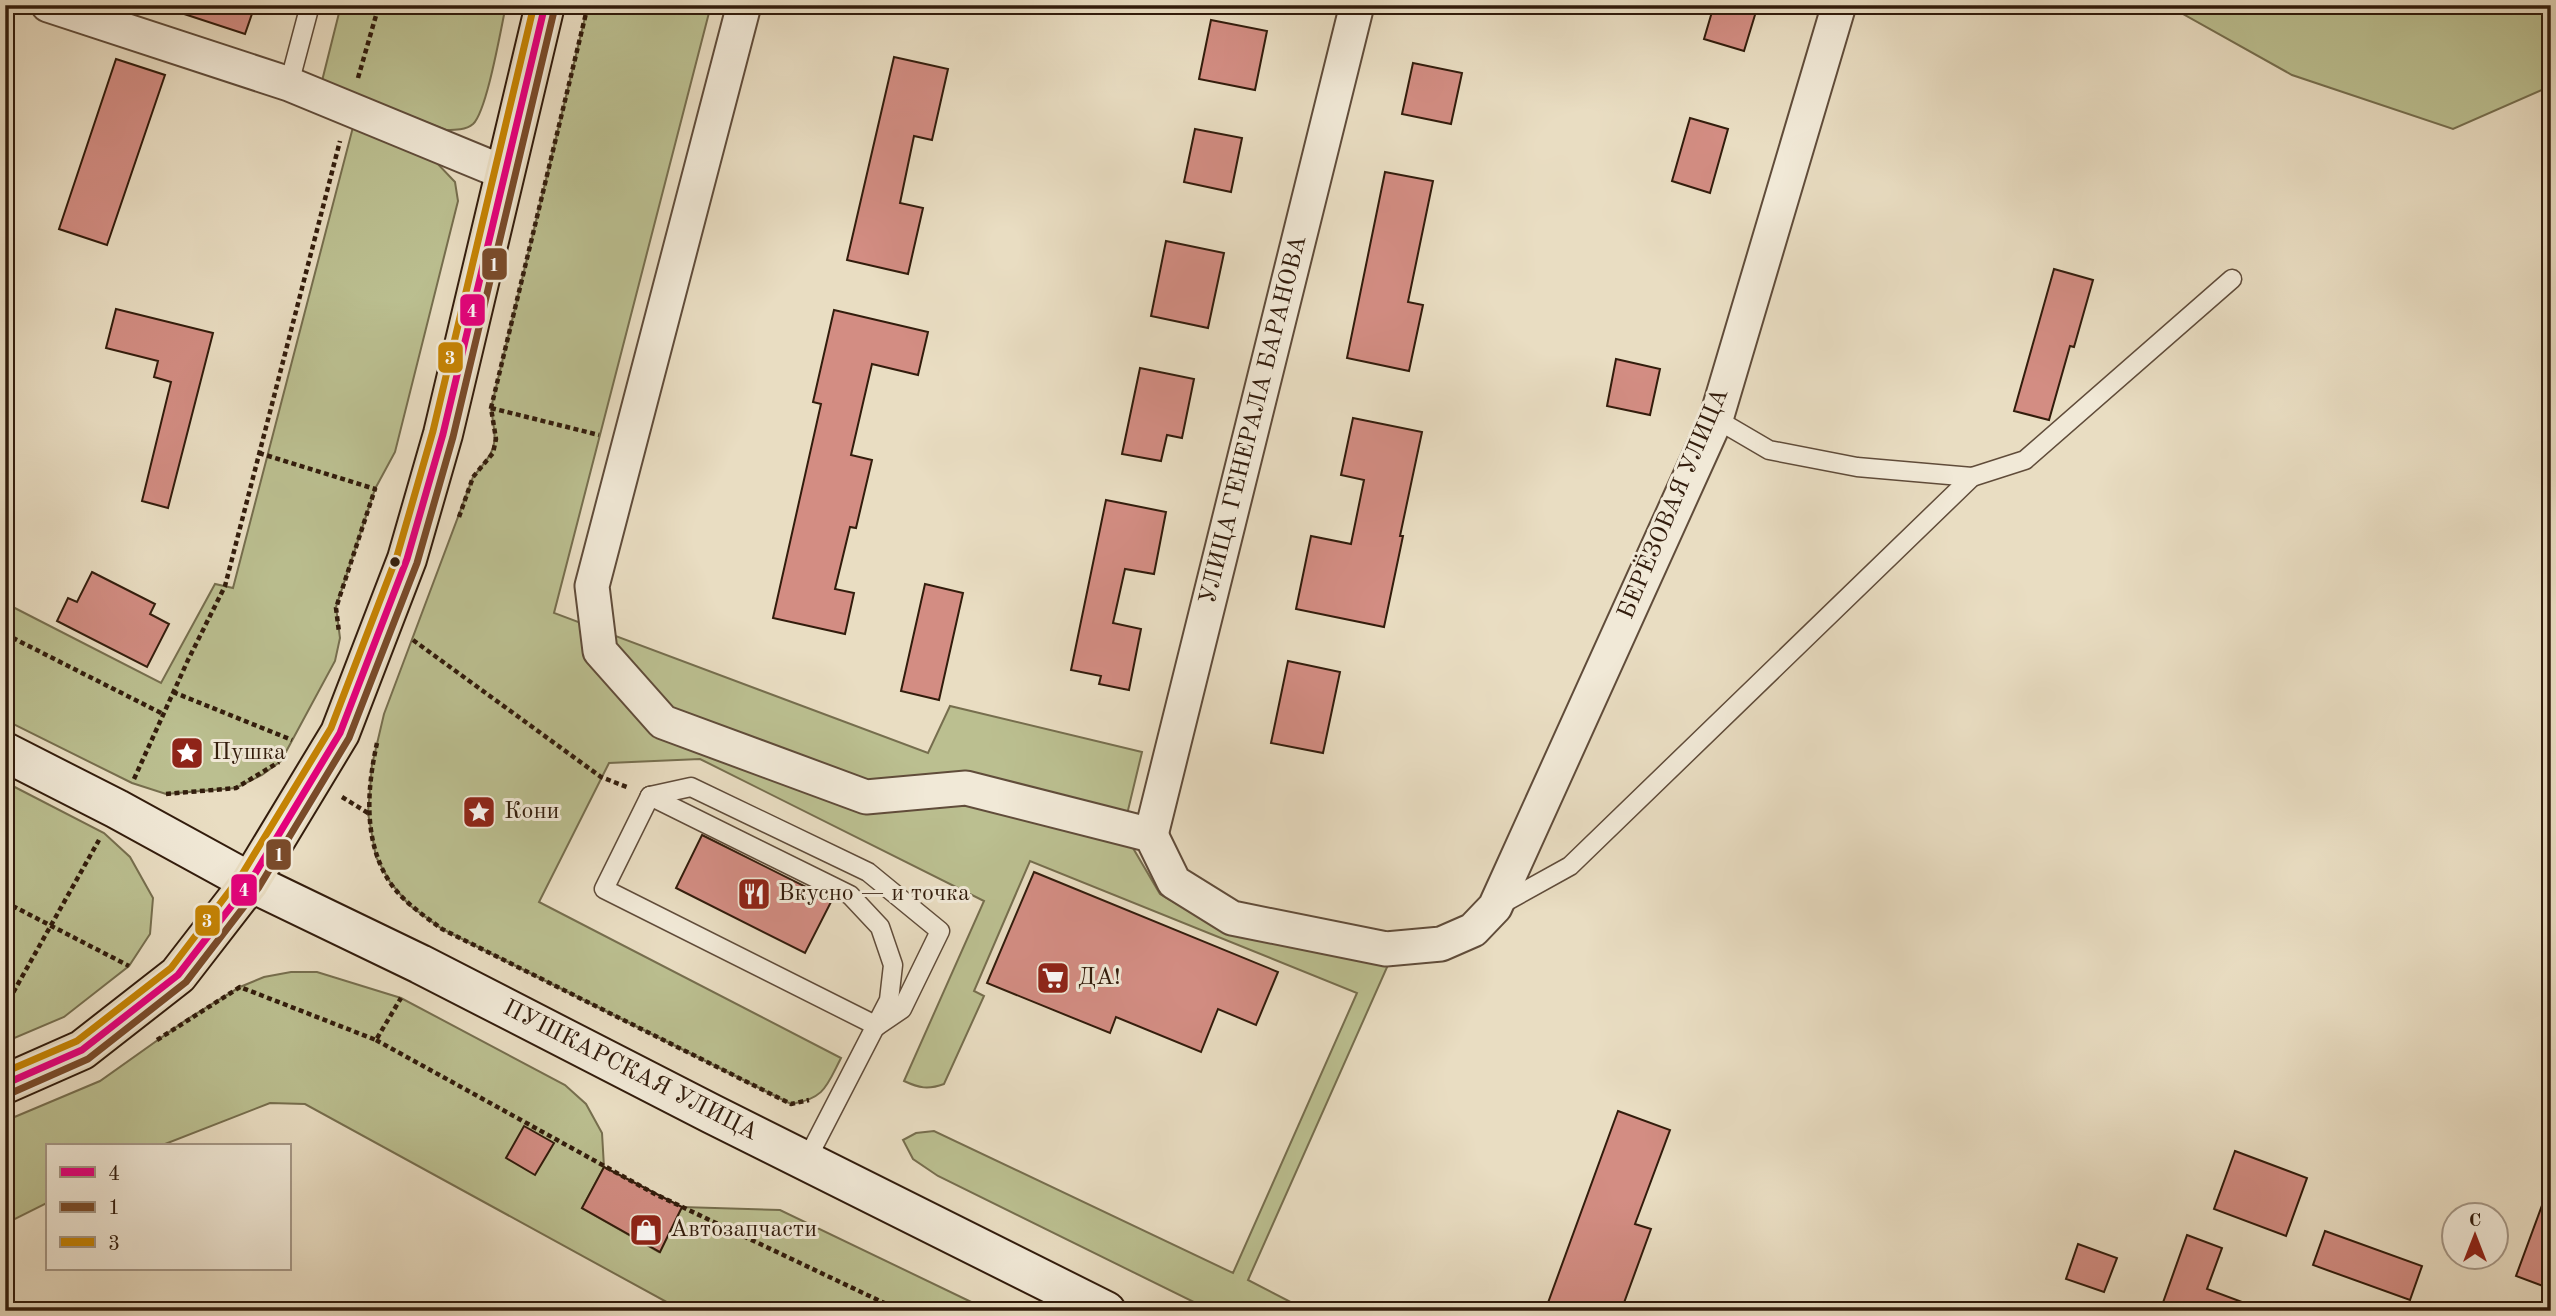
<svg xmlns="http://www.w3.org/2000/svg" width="2556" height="1316" viewBox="0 0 2556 1316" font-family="'Old Standard TT',serif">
	<rect width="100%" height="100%" fill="#e9ddc2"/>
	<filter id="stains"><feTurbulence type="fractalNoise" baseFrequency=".00286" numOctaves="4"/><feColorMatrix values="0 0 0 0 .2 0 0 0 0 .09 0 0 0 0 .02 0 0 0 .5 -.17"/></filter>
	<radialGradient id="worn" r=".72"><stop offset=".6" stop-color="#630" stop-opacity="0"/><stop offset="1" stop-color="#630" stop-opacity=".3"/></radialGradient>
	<g fill="#bbbf90" stroke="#766e4e" stroke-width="2">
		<path d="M341,5h165c-5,23 -19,106 -33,119 -7,6 -18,6 -27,6l-124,-49z"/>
		<path d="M588,5h123l-157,608 374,140 22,-47 192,46 -19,79 37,63 64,37 164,34 -140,315 60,31h-96l-274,-135 -25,-17 -10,-19 13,-7 18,-2 299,142 124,-280 -327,-132 -56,130 10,5 -40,88c-16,6 -25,4 -40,-3l80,-180 -284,-142 -91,4 -70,139 302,156c-14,27 -16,41 -50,46l-349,-175 -33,-24 -19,-23 -14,-25 -8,-44 4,-48 12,-51 89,-237c25,-30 24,-31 18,-69z"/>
		<polygon points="2167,5 2551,5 2551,86 2453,129 2292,75"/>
		<polygon points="353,127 436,162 455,182 458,201 395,452 375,489 336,607 340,638 335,661 281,761 262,775 236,788 166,794 132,783 5,720 5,603 161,683 215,584 233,588"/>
		<polygon points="5,782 104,833 130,857 153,898 150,934 129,966 64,1017 5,1042"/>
		<polygon points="291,972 317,972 401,998 565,1085 586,1104 602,1133 604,1167 582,1208 659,1252 682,1207 780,1210 990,1311 683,1311 305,1104 270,1103 160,1146 47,1146 47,1203 5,1224 5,1121 100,1081 186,1020 240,987 264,977"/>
	</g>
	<g fill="#d38d83" stroke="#321c0c" stroke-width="2">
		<polygon points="173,5 255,5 245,34 172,10"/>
		<polygon points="1714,5 1758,5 1744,51 1704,39"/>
		<polygon points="1211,20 1267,31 1255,90 1199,79"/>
		<polygon points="894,57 948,69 932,140 914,136 900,203 923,208 908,274 847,260"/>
		<polygon points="116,59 165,75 107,245 59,229"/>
		<polygon points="1413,63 1462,73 1451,124 1402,114"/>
		<polygon points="1690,118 1728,129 1710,193 1672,181"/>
		<polygon points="1195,129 1242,138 1231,192 1184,182"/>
		<polygon points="1385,172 1433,181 1408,302 1423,305 1409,371 1347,358"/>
		<polygon points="1166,241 1224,253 1208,328 1151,316"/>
		<polygon points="2054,269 2093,280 2074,347 2070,346 2049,420 2014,411"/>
		<polygon points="116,309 213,333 168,508 142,501 171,382 154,377 158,361 106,348"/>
		<polygon points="834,310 928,332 918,375 872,364 851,455 872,460 856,528 850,527 835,589 854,593 845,634 773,618 821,404 813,402"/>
		<polygon points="1616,359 1660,369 1650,415 1607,406"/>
		<polygon points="1140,368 1194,379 1182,438 1167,435 1161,461 1122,454"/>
		<polygon points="1353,418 1422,432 1400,536 1403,536 1384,627 1296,609 1311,536 1351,544 1364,480 1341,475"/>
		<polygon points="1106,500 1166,512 1154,574 1125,569 1113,623 1141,629 1129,690 1099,684 1101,676 1071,670"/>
		<polygon points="92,572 155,604 150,614 169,624 147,667 57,621 68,598 77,602"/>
		<polygon points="925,584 963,593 939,700 901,691"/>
		<polygon points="1288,661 1340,672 1323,753 1271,743"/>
		<polygon points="702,835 832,900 805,953 676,888"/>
		<polygon points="1034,872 1278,972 1256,1025 1218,1009 1201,1052 1116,1017 1110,1033 987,983"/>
		<polygon points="1618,1111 1670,1130 1635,1224 1651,1229 1621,1311 1545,1311"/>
		<polygon points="524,1126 554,1143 535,1175 506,1158"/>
		<polygon points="2235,1151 2307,1178 2286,1236 2214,1209"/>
		<polygon points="604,1167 682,1207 660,1252 582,1208"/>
		<polygon points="2548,1189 2551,1190 2551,1289 2516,1276"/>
		<polygon points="2325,1231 2422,1266 2410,1300 2313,1265"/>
		<polygon points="2187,1235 2222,1248 2207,1289 2258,1308 2258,1311 2160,1311"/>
		<polygon points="2078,1244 2117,1258 2104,1292 2066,1279"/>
	</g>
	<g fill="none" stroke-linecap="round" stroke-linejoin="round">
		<defs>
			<g id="service">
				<polyline points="289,84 310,5"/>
				<polyline points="1716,419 1769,450 1857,467 1972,477 2025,460 2232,279"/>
				<polyline points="650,796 850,895 880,927 893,965 889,1000 806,1161"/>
				<polyline points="650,796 691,787 868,872 940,931 902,1009 877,1026"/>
				<polyline points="650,796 604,889 877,1026"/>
				<polyline points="1498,906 1570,866 1972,477"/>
			</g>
			<g id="minor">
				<polyline points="48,5 289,84 505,173"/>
				<polyline points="744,5 592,586 600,651 663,722 866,797 966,788 1151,835 1174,882 1232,918 1386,949 1441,944 1473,930 1495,907 1716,419 1839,5"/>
				<polyline points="1151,835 1357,5"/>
			</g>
			<polyline id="secondary" points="5,752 117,809 250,882 420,964 712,1114 1106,1311"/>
			<polyline id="primary" points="5,1084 82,1050 178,975 250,882 340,733 407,559 443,434 545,5"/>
		</defs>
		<use href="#service" stroke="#604c3a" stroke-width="21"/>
		<use href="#minor" stroke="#604c3a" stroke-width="37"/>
		<use href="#secondary" stroke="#321c0c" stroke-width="42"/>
		<use href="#primary" stroke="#321c0c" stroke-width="42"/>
		<g stroke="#321c0c" stroke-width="4.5" stroke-dasharray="5 3.5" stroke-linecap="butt">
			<polyline points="358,78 379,5"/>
			<polyline points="491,408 599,435"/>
			<polyline points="259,453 375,489 336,608 339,632"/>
			<polyline points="459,517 473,477 493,453 496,439 491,408 588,5"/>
			<polyline points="5,634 163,714"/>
			<polyline points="413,640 601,777 627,787"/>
			<polyline points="173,692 292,740"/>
			<path d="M377,743c-10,45 -14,97 12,138 13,20 34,34 53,48l349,175 18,-4"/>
			<polyline points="134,779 188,660 225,586 340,141"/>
			<polyline points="166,794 236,788 279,762"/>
			<polyline points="342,797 368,813"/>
			<polyline points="5,902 129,966"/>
			<polyline points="5,1007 99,840"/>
			<polyline points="157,1040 240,987 376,1040 401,998"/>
			<polyline points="376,1040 655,1194 901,1311"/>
		</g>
		<use href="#service" stroke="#f1e9d7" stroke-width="18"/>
		<use href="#minor" stroke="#f1e9d7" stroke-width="33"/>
		<use href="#secondary" stroke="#f1e9d7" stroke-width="38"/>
		<use href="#primary" stroke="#e9ddc2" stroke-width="38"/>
		<defs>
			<polyline id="bus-1" points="5,1084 82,1050 178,975 250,882 340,733 407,559 443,434 545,5"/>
			<polyline id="bus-2" points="9,1094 88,1059 186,982 259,887 349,738 417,563 453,437 555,7"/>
			<polyline id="bus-3" points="5,1072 77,1041 171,968 241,876 331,728 397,556 433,431 534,5"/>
		</defs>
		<use href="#bus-1" stroke="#f1e9d7" stroke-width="12"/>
		<use href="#bus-2" stroke="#f1e9d7" stroke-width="12"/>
		<use href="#bus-3" stroke="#f1e9d7" stroke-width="12"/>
		<use href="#bus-1" stroke="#e5007d" stroke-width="7"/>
		<use href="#bus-2" stroke="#7a4b2a" stroke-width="7"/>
		<use href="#bus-3" stroke="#c68403" stroke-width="7"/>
	</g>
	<defs>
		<symbol id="sight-square" viewBox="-11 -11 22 22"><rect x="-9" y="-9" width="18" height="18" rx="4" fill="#8f2418" stroke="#f1e9d7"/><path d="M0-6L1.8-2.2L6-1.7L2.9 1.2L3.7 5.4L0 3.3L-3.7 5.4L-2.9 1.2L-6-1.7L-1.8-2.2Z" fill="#fff"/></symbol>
		<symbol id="restaurant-square" viewBox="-11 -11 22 22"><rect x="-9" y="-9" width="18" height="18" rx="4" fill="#8f2418" stroke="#f1e9d7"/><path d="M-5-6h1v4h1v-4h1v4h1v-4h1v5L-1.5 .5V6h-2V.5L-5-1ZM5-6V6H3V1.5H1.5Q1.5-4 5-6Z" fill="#fff"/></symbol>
		<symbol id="supermarket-square" viewBox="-11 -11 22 22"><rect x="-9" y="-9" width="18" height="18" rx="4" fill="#8f2418" stroke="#f1e9d7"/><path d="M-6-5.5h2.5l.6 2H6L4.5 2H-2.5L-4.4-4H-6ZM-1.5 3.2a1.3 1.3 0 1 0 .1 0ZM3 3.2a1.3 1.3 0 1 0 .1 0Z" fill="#fff"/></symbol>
		<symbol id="shop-square" viewBox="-11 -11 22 22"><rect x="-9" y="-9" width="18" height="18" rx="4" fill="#8f2418" stroke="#f1e9d7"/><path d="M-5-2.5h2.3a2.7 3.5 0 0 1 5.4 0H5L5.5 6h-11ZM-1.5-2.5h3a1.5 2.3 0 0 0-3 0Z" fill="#fff"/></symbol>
	</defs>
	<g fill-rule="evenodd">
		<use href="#sight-square" x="168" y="734" width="38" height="38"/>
		<use href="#sight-square" x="460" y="793" width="38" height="38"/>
		<use href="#restaurant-square" x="735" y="875" width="38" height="38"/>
		<use href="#supermarket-square" x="1034" y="959" width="38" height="38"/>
		<use href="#shop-square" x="627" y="1211" width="38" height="38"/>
	</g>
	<circle fill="#321c0c" stroke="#f1e9d7" stroke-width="2.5" cx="395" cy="562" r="6"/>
	<g text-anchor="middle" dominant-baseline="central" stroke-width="6" stroke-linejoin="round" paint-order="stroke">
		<g font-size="24" fill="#321c0c" stroke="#f1e9d7">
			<text transform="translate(1254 420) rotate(-76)">УЛИЦА ГЕНЕРАЛА БАРАНОВА</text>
			<text transform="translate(1674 504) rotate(-67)">БЕРЁЗОВАЯ УЛИЦА</text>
			<text transform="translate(630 1071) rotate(27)">ПУШКАРСКАЯ УЛИЦА</text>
		</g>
		<g font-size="24" fill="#321c0c" stroke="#f1e9d7" text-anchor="start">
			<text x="212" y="753">Пушка</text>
			<text x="504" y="812">Кони</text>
			<text x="778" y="894">Вкусно — и точка</text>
			<text x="1078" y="978">ДА!</text>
			<text x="670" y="1230">Автозапчасти</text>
		</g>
	</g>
	<g stroke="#f1e9d7" stroke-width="2.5">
		<rect x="481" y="247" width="27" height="34" rx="7" fill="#7a4b2a"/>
		<rect x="459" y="293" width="27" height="34" rx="7" fill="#e5007d"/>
		<rect x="437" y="341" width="27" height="33" rx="7" fill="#c68403"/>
		<rect x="265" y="838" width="27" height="33" rx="7" fill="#7a4b2a"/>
		<rect x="230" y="873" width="28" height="34" rx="7" fill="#e5007d"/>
		<rect x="194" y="904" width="27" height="33" rx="7" fill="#c68403"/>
	</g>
	<g font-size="19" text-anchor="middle" font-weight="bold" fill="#fff">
		<text x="494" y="271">1</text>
		<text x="472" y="317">4</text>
		<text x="450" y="364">3</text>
		<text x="279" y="861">1</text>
		<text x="244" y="896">4</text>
		<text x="207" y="927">3</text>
	</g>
	<rect width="2556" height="1316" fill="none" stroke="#e9ddc2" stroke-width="28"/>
	<rect x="7" y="7" width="2542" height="1302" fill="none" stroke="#321c0c" stroke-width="3.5"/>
	<rect x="14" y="14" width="2528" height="1288" fill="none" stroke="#321c0c" stroke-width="2"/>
	<rect x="46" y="1144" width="245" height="126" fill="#f1e9d7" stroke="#a59786" stroke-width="2"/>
	<rect x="60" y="1167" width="35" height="10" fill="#e5007d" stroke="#a59786" stroke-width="2"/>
	<text x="108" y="1180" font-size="21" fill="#321c0c">4</text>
	<rect x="60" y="1202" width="35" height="10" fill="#7a4b2a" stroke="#a59786" stroke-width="2"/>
	<text x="108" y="1214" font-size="21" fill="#321c0c">1</text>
	<rect x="60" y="1237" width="35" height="10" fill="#c68403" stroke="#a59786" stroke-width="2"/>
	<text x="108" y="1250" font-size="21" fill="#321c0c">3</text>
	<g transform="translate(2475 1236)"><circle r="33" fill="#f1e9d7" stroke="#a59786" stroke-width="2"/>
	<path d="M0-5L12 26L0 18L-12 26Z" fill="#8f2418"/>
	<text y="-10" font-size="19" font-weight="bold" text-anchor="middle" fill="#321c0c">С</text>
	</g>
	<rect width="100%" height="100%" filter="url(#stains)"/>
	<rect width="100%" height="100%" fill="url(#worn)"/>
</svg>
